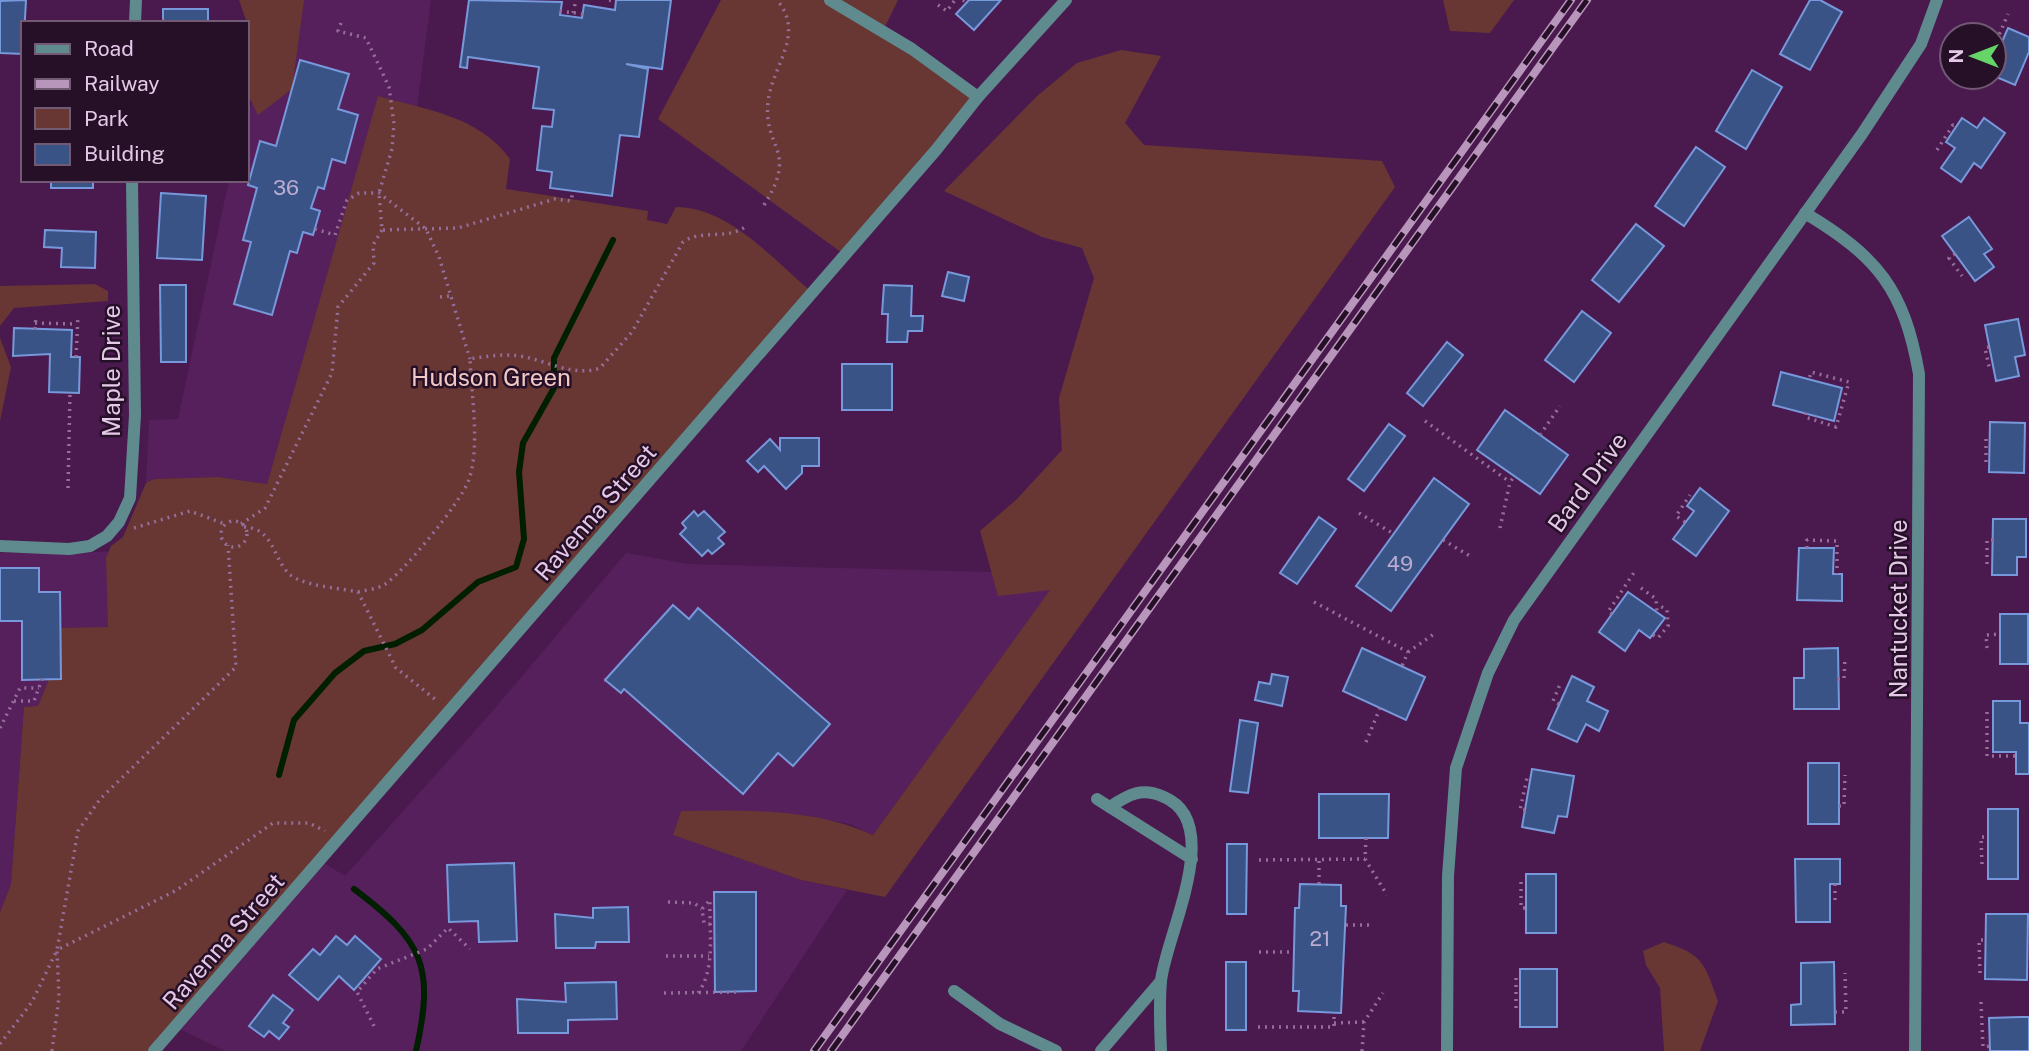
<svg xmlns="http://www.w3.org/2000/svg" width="2029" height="1051" viewBox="0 0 2029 1051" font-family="'Public Sans',sans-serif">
	<rect width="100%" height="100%" fill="#4a1a4f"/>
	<g fill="#56205c">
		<polygon points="284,0 431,0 417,107 378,97 267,484 218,477 154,479 146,483 149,420 178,419 229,180 247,180 247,119"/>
		<polygon points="109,552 108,628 61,628 49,679 38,706 24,707 11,884 0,912 0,553"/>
		<polygon points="626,553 689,564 1067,574 1051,589 873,835 850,824 795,814 681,811 673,835 801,880 847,890 741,1051 225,1051 176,1027 320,861 345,876 490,714"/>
	</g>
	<g fill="#683633">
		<polygon points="239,0 304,0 292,89 258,115 247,93 247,23"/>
		<polygon points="721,0 898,0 883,31 978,97 845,255 658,119"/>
		<polygon points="1443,0 1514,0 1490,33 1450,31"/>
		<path d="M1121,50l40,6 -36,67 19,22 238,16 13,26 -510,710 -84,-17 -128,-45 8,-24c65,-1 132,-3 192,24l177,-245 -52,6 -18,-65 37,-32 45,-49 -3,-52 35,-120 -12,-30 -40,-11 -98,-46 93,-95 40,-33z"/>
		<path d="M378,96c49,14 101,20 132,63l-4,30 142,22 -1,9 20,4 9,-17c54,0 98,54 137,86l-657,758h-156v-139l11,-28 13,-177 14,-1 11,-27h12v-51l47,-1 -2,-69 5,-12 12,-9 23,-54 8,-4 64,-2 49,7z"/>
		<polygon points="95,284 108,291 108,301 14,308 0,326 0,286"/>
		<polygon points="0,338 11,367 0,421"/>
		<path d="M1664,942c40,13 40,21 54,59l-18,50h-36l-4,-63 -14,-23 -3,-14z"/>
	</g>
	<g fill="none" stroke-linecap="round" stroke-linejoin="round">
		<g stroke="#001e00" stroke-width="6">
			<polyline points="279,775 294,720 335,673 364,651 395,644 422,630 478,582 516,567 524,539 519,472 523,443 554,388 554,358 613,240"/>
			<path d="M354,889c69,52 81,77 62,162"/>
		</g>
	</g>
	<g fill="#3a5387" stroke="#7798da" stroke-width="2">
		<polygon points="26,0 23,54 0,53 0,1"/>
		<polygon points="469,0 562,2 560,15 582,18 584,5 615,10 616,0 671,0 662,69 626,64 648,69 639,137 620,135 612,196 550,188 552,172 537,170 542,126 552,127 554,110 533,108 539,67 468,57 467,68 460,67"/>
		<polygon points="969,0 1001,0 974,30 956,14"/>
		<polygon points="1810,0 1820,0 1842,12 1810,70 1780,54"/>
		<rect x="163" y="9" width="45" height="14"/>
		<polygon points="2008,28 2029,37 2029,52 2015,85 1994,76 1994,60"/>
		<polygon points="300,60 349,74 338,109 358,115 345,163 332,159 324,189 318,187 311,208 320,211 313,235 303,232 297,253 290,251 272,315 234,304 251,242 243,240 257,188 248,185 260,141 276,146"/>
		<polygon points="1752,70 1782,87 1746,149 1716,131"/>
		<polygon points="1962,118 1977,128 1984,118 2005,133 1981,168 1974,163 1961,182 1941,168 1955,148 1946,142"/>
		<polygon points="1696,147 1725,167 1684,226 1655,206"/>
		<rect x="51" y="180" width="42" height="8"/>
		<polygon points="161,193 206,196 202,260 157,258"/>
		<polygon points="1969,217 1992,249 1984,254 1994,267 1975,281 1942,236"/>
		<polygon points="1636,224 1664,246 1619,302 1592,280"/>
		<polygon points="45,230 96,232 95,268 61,267 62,248 44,247"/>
		<polygon points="948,272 969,277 964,301 942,296"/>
		<polygon points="160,285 186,285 186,362 161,362"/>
		<polygon points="884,285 912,286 911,316 923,316 922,331 908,331 907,342 887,342 888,314 882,314"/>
		<polygon points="1582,311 1611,333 1574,382 1545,360"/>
		<polygon points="2018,319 2025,355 2015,357 2019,376 1996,381 1985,325"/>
		<polygon points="14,328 72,330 71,357 80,357 79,393 49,392 50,354 13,356"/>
		<polygon points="1447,342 1463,355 1423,406 1407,393"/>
		<rect x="842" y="364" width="50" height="46"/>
		<polygon points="1781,372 1842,388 1834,421 1773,405"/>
		<polygon points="1505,410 1568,455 1540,494 1477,450"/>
		<polygon points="1990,422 2025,423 2024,473 1989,472"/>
		<polygon points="1389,424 1405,436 1364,491 1348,479"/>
		<polygon points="780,438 819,438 819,466 802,466 802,473 786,489 764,466 758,472 747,461 770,439 780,450"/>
		<polygon points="1434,478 1469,504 1391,611 1356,586"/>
		<polygon points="1700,488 1729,511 1696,556 1673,539 1694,511 1687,506"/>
		<polygon points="694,511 698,516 704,511 725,532 718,538 724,544 712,554 708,550 702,556 680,534 686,528 682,523"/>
		<polygon points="1319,517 1336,529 1297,584 1280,573"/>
		<polygon points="1993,519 2026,519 2026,557 2017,557 2017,575 1992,575"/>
		<polygon points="1799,548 1834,548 1833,574 1842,574 1842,601 1797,600"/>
		<polygon points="0,568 39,568 39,592 60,592 61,679 22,680 22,621 0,621"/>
		<polygon points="1628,592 1665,618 1650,638 1639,630 1625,651 1599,632"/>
		<polygon points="673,605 689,619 698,608 830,724 793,766 778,753 743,794 624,689 621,693 605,680"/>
		<rect x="2000" y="614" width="28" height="50"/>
		<polygon points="1362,648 1425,677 1406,720 1343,691"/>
		<polygon points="1838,648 1839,709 1794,709 1794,678 1804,678 1804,649"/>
		<polygon points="1272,674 1288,677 1282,706 1255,700 1259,682 1270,684"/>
		<polygon points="1572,676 1594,687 1587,701 1608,711 1599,731 1586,724 1577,742 1548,729"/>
		<polygon points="1993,701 2020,701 2020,723 2029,723 2029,774 2016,774 2016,752 1993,752"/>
		<polygon points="1240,720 1258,723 1248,793 1230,791"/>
		<rect x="1808" y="763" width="31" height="61"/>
		<polygon points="1532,769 1574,776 1567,817 1558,816 1554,833 1522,827"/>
		<polygon points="1319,794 1389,794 1388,838 1319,838"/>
		<rect x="1988" y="809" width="30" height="70"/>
		<polygon points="1227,844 1247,844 1246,914 1227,914"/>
		<polygon points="1795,859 1840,859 1840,884 1830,884 1830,922 1796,922"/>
		<polygon points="514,863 517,941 479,942 478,921 449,922 447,865"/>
		<rect x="1526" y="874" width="30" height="59"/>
		<polygon points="1300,884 1341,885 1341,906 1346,906 1341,1013 1298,1011 1299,991 1293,991 1295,908 1299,908"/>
		<polygon points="714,892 756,892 756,991 715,992"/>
		<polygon points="628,907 629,942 596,942 595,948 556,948 555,914 593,918 593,908"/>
		<polygon points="1986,914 2028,914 2027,980 1985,979"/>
		<polygon points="336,936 347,945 355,936 381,959 354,990 339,976 318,1000 289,975 313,949 320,955"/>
		<rect x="1226" y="962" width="20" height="68"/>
		<polygon points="1834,962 1835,1024 1791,1025 1791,1005 1801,1004 1801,963"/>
		<rect x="1520" y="969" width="37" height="58"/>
		<polygon points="616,982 617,1019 568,1020 568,1033 518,1033 517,999 566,1002 565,983"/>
		<polygon points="273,995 293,1010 283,1023 289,1027 279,1039 269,1031 264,1037 249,1026"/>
		<polygon points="2020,1017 2029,1017 2029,1051 1990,1051 1989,1018"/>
	</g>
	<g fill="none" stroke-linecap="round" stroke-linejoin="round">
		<g stroke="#956e99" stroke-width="3.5" stroke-dasharray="2 5" stroke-linecap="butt">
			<polyline points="609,0 616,1"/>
			<polyline points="963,0 967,3"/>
			<polyline points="938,5 947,11 955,0"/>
			<polyline points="560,11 583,14"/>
			<polyline points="573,13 576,0"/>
			<polyline points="158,23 158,20 163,20"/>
			<polyline points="341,23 338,31 366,38 389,87 394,124 392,149 379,193 382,230 458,228 555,199 571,201 573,191"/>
			<polyline points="1994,47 2008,14"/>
			<polyline points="1994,57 1995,57"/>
			<polyline points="1937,150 1953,125 1957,127"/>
			<path d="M764,205c35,-55 -1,-56 4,-103 4,-36 38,-68 9,-102"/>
			<polyline points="315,229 335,235 347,200 359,193 379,193 426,229 439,257 470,359"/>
			<polyline points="1955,254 1949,258 1962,276"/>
			<polyline points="440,297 450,296"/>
			<polyline points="35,323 77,324"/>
			<polyline points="35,329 36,316"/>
			<polyline points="1989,347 1985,348 1990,371"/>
			<polyline points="76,357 78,316"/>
			<polyline points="1806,413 1805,417 1836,427 1849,382 1811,372 1809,380"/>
			<polyline points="1425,421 1510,482"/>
			<polyline points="1540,435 1560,406"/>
			<polyline points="1986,462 1986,439 1990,439"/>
			<polyline points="68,488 70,393"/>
			<polyline points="1359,513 1394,534"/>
			<circle cx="234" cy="534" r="13"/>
			<polyline points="1685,522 1676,516 1690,495"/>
			<polyline points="241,524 265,508 332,373 338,307 374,263 373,245 382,230"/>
			<path d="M244,527c34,1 28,41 53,52 18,8 42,9 61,13l38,76 40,32"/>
			<polyline points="134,528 190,511 225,524"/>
			<polyline points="1500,528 1510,482 1514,477"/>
			<polyline points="1443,540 1470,556"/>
			<polyline points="1807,548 1807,540 1837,541 1837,574"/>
			<polyline points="1987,564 1987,540 1993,540"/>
			<polyline points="1641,588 1656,599 1657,612"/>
			<path d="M358,592c8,-2 19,-3 26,-7 20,-13 75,-81 84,-103 13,-32 3,-89 2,-123 18,-3 36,-6 55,-2 24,5 50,20 75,11l32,-36 51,-90c19,-13 44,-2 62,-15"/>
			<polyline points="1314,602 1408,652 1402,666"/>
			<polyline points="1612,614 1608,612 1635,571"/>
			<polyline points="1653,635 1658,638 1668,626 1667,610 1658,605"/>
			<polyline points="1987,648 1986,635 2000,634"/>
			<polyline points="1408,652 1434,634"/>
			<polyline points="1838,679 1844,679 1845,658"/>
			<polyline points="604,680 605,680"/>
			<polyline points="14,701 34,701 42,679"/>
			<polyline points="1559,704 1553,701 1561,682"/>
			<polyline points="1987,712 1987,756 2016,756"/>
			<polyline points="0,728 20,688 39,688"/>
			<polyline points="1366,742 1380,708"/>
			<polyline points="1839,806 1844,806 1845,775"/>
			<polyline points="1525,810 1520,810 1527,778"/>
			<polyline points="1366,838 1365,859 1387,895"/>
			<polyline points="1259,860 1365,859"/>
			<polyline points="1982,864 1981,837 1988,837"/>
			<polyline points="1521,882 1521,908 1526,908"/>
			<polyline points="1319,884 1319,859"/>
			<polyline points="1835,884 1835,905"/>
			<polyline points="668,902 694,903 702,909"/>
			<polyline points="1346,925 1374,925"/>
			<polyline points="1259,952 1294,952"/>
			<polyline points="666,956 709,956"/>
			<polyline points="1980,973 1979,940 1985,940"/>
			<polyline points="1516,978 1516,1009 1520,1009"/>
			<polyline points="664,993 737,992"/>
			<path d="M698,993c18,-24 11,-63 12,-93l-8,9 2,14 10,2"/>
			<polyline points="1981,1002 1983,1047 1990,1046"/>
			<polyline points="1835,1012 1846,1012 1845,973"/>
			<polyline points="1334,1023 1364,1022"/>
			<polyline points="374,1026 357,992 377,969 427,949 448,928 470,949"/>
			<polyline points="1258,1027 1334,1027 1334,1012"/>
			<polyline points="0,1044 32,1002 57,950 78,831 100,799 236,667 228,545"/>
			<polyline points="52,1051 59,997 57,950 177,890 273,823 309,823 325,831"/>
			<polyline points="1362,1051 1364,1022 1383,993"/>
		</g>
		<g stroke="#5f8a8e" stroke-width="12">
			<polyline points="830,0 912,49 978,97"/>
			<polyline points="135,23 136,0"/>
			<path d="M1805,213c73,44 99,76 114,161l-4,677"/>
			<polyline points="0,546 69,549 90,546 107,536 119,522 130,498 135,415 132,180"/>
			<polyline points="1097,799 1192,859"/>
			<path d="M1110,807c19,-13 32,-20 54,-10 62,26 1,140 -3,184 -2,23 -1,47 0,70"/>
			<polyline points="954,991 1000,1024 1056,1051"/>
			<polyline points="154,1051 936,150 978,97 1066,0"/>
			<polyline points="1101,1051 1161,981"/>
			<polyline points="1447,1051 1448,876 1456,768 1488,673 1514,620 1862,134 1921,44 1937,0"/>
		</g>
		<defs>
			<g id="rail">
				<polyline points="814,1051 1571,0"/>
				<polyline points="831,1051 1587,0"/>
			</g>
		</defs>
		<use href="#rail" stroke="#b895bb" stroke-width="8"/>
		<use href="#rail" stroke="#251027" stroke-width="5" stroke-dasharray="16" stroke-linecap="butt"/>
	</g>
	<g text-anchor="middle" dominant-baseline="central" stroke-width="5" stroke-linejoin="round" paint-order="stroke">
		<g font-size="21" fill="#baabd0">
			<text x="286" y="187">36</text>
			<text x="1400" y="563">49</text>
			<text x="1320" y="938">21</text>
		</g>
		<g font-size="24" fill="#e5c8e8" stroke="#251027">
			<text transform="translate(111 371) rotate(-90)">Maple Drive</text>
			<text transform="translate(1587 482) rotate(-54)">Bard Drive</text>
			<text transform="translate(595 512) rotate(-49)">Ravenna Street</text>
			<text transform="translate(1898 609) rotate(-90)">Nantucket Drive</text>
			<text transform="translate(223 941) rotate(-49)">Ravenna Street</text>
		</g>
		<g font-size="24" fill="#f2c8c5" stroke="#251027">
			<text x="491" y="377">Hudson Green</text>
		</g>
	</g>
	<rect x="21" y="21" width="228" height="161" fill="#251027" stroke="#725a74" stroke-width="2"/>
	<rect x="35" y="44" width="35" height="10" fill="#5f8a8e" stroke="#725a74" stroke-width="2"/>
	<text x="84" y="56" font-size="21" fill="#e5c8e8">Road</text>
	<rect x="35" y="79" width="35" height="10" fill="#b895bb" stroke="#725a74" stroke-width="2"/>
	<text x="84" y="91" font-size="21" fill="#e5c8e8">Railway</text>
	<rect x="35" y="108" width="35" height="21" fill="#683633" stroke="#725a74" stroke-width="2"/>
	<text x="84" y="126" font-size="21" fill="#e5c8e8">Park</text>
	<rect x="35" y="144" width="35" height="21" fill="#3a5387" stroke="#725a74" stroke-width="2"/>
	<text x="84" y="161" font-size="21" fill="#e5c8e8">Building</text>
	<g transform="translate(1973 56) rotate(270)"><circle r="33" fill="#251027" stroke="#725a74" stroke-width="2"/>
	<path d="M0-5L12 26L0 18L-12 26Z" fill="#66d466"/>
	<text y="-10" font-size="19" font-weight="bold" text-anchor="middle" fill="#e5c8e8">N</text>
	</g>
</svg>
